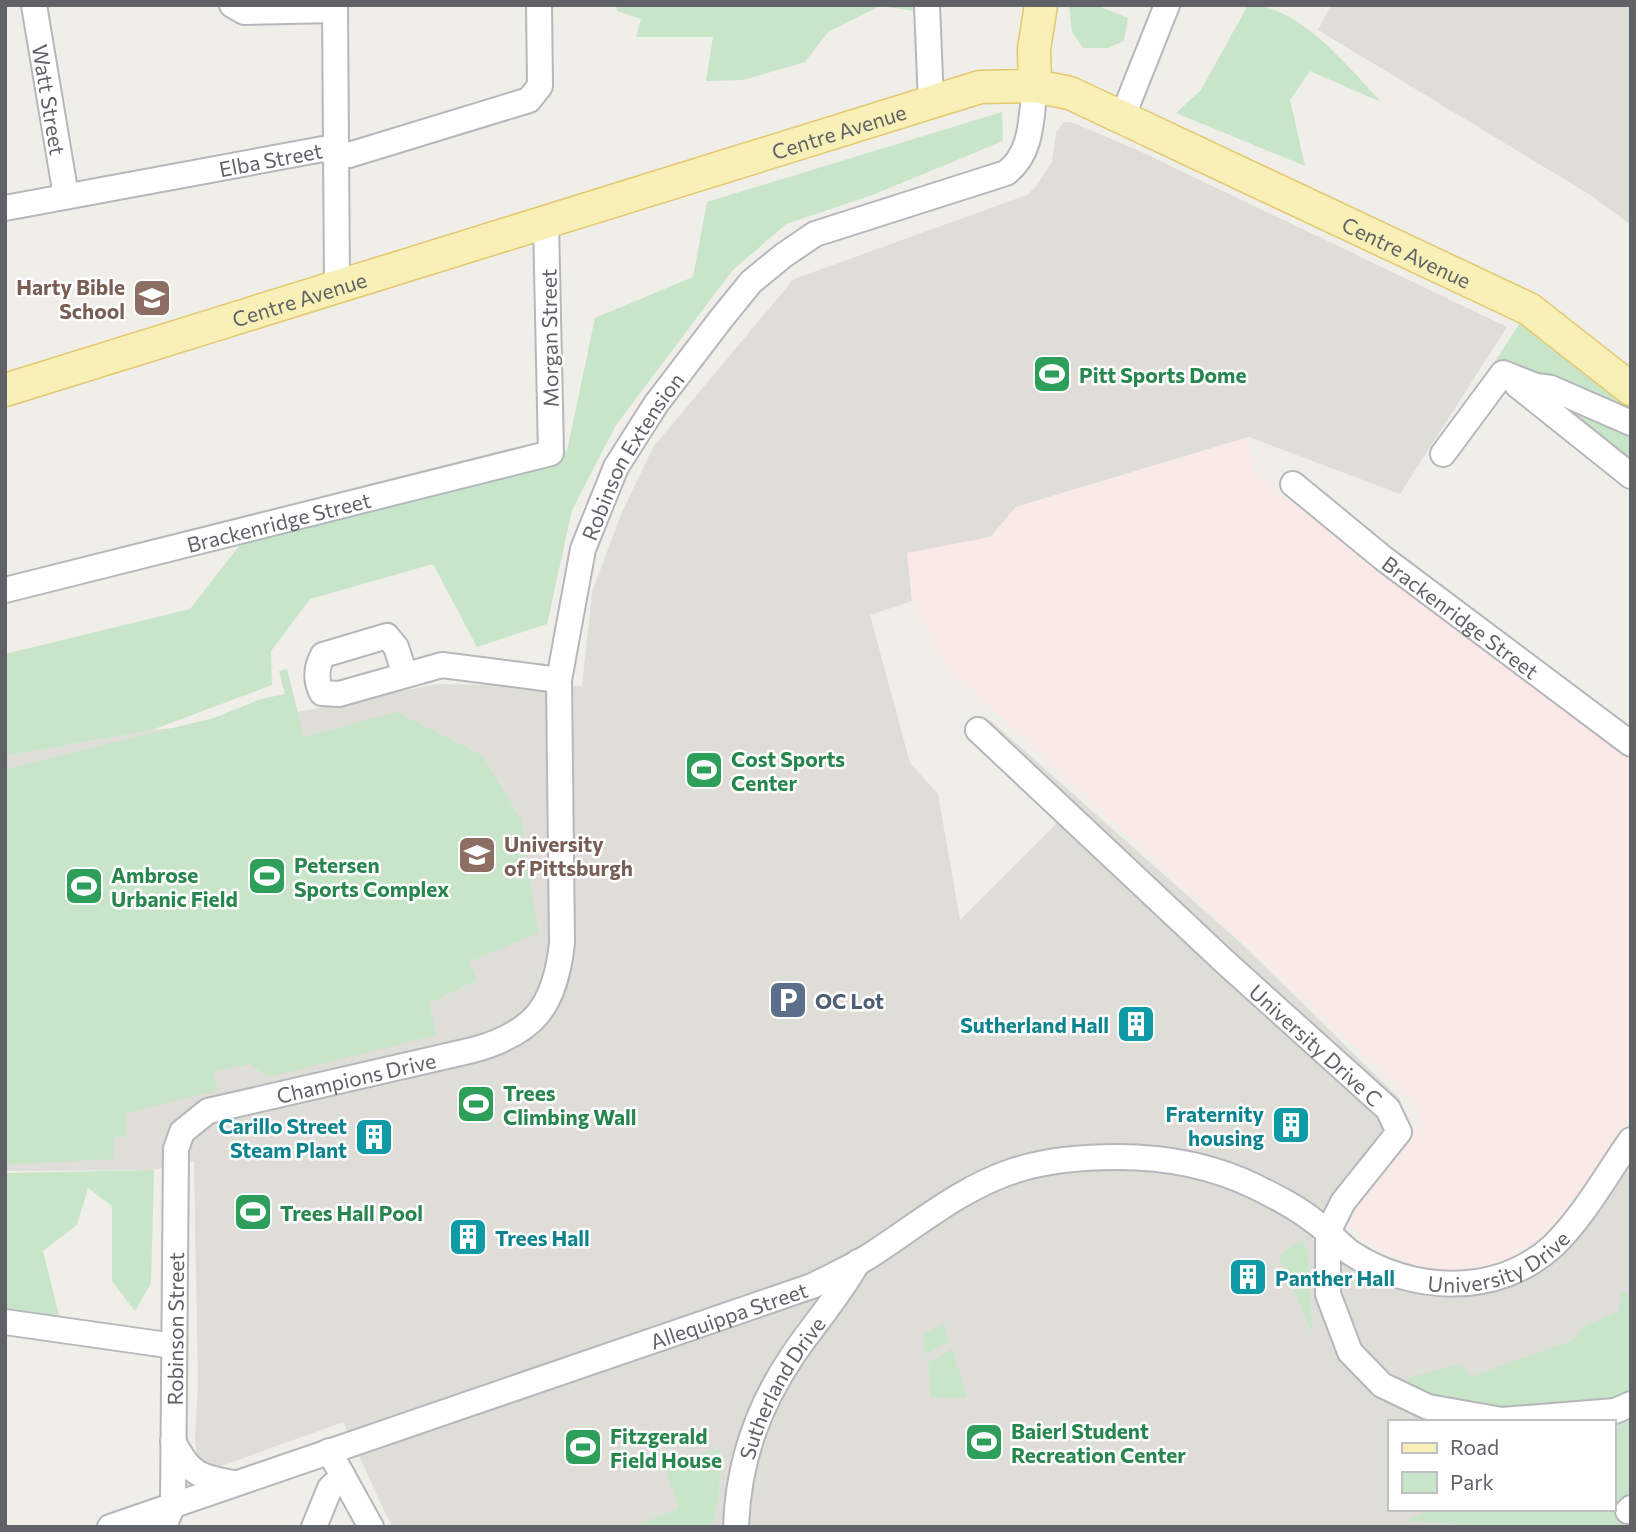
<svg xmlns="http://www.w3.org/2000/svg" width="1636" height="1532" viewBox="0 0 1636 1532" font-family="Commissioner,sans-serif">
	<rect width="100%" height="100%" fill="#f0eee8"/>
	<g fill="#dfddd7" fill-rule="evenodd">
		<polygon points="1331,5 1631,5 1631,225 1592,196 1318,30"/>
		<path d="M1064,122h7l64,27 372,178 -107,167 -151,-57 -233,70 -25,30 -83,16 4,48 -42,14 40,148 28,31 22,126 102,-102 -87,-80 15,-18 253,225 158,155 -9,32 -62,76 -18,32 46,28 128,23 145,-129v365h-1239l-49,-105 -144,52 -4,-35 3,-55 -4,-223 -40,9 -149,1v-415l147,-26 107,-10 178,-36 145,2 10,-94 30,-80 32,-66 140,-167 233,-84 10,-10 15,-23 4,-29zM1389,1422h224v87h-224z"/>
	</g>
	<polygon fill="#faeae7" points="1249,437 1254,473 1631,759 1631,1116 1578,1194 1534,1246 1493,1266 1457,1273 1421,1267 1373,1247 1349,1226 1362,1190 1422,1120 1408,1096 945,665 912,601 907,553 990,537 1016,507"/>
	<g fill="#c8e4c9">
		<polygon points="616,5 914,5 914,11 880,6 828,32 805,62 743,80 706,81 713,37 636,37 641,19 617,11"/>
		<polygon points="1069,5 1096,5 1128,18 1124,41 1108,48 1083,48 1072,32"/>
		<path d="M1248,5c52,0 100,62 133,97l-71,-31 -20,29 15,66 -129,-53 25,-23z"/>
		<polygon points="1002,112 1003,141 875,194 786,224 732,271 616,425 572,510 547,624 477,647 433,564 310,599 271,651 272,685 152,730 5,756 5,654 190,609 250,532 388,503 567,451 595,318 693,277 707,202"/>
		<polygon points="1529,309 1631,389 1631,476 1492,366"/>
		<polygon points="287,669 304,737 397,712 482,755 521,820 538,933 469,962 477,980 429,1003 436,1035 269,1077 249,1064 213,1072 218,1090 127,1113 125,1137 114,1137 113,1159 5,1165 5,769 214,718 261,699 285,694 279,671"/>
		<polygon points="154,1170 151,1283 135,1311 112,1281 112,1206 88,1188 77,1225 43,1251 59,1316 5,1308 5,1173"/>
		<polygon points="1302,1240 1308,1252 1312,1333 1279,1256"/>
		<polygon points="1621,1290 1631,1296 1631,1527 1502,1527 1406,1521 1431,1509 1613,1509 1613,1437 1621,1424 1615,1411 1502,1420 1382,1385 1461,1364 1470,1377 1572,1341 1583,1327 1619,1311"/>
		<polygon points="944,1323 949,1341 925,1355 924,1334"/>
		<polygon points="952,1349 967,1397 931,1397 928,1363"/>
		<polygon points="720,1449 719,1495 712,1527 631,1527 676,1510 679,1507 662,1461"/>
	</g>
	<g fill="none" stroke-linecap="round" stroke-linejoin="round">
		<defs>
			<g id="minor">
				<path id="s1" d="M34,5l32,191"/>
				<polyline points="232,5 244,12 335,10"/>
				<polyline points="335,5 337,286"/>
				<polyline points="927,5 931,104"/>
				<polyline points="1122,118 1167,5"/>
				<path id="s2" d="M5,208l318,-59 26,6 180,-55 11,-14 -1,-81"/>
				<polyline points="1517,385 1631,476"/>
				<polyline points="1443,454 1503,373 1536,386 1551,388 1631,423"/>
				<path id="s3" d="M1293,484l90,74 248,186"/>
				<path id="s4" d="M5,590l546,-137 -5,-230"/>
				<path d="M405,675l-9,-28 -9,-11 -64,19c-7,13 -8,25 -1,38l17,1 103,-29 117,15"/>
				<path id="s5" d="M978,730l247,232 163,147 11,23 -56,70 -15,30v62l22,58 32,33 46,22 74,13 113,-9 16,-7"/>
				<polyline points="5,1322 174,1346"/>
				<path d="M173,1441c16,32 25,36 60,42"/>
				<polyline points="329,1451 371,1527"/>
				<polyline points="1628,1511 1631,1508"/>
				<path id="s6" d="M110,1527l702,-241c21,-11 45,-21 65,-35 44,-29 85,-63 136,-80 33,-11 70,-14 105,-14 47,0 95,9 138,30 20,10 42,21 59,35 13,9 24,22 36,31 61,40 146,44 202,-7 31,-30 53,-71 78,-106"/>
				<path id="s7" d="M164,1527l9,-23 3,-355 6,-17 26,-21 265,-61c61,-17 82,-43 89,-107l-3,-263 24,-131 33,-82 40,-63 65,-85 30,-37 33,-27 31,-21 191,-61c27,-20 25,-56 29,-87"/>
				<polyline points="314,1527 330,1488 343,1476"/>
				<path id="s8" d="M736,1527c2,-64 21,-119 57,-172 21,-31 46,-59 65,-93"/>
			</g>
			<g id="major">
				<polyline points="1035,86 1034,49 1041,5"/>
				<path id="s9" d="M5,390l975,-303 55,-1 35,7 459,216 102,80"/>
			</g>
		</defs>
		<use href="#minor" stroke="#b5b7bb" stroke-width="28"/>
		<use href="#major" stroke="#e4c86d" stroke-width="35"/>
		<use href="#minor" stroke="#fff" stroke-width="24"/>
		<use href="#major" stroke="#f8f0b6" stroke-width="32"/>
	</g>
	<defs>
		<symbol id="school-square" viewBox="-11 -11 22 22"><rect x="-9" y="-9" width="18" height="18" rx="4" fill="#8d6e63" stroke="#fff"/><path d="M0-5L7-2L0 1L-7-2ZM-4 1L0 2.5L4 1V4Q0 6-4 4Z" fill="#fff"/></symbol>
		<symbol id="stadium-square" viewBox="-11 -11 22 22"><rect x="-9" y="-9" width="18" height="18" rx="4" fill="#2e9e5b" stroke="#fff"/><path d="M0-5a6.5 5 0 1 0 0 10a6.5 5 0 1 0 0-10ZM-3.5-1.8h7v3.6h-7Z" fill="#fff"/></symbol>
		<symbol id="university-square" viewBox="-11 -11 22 22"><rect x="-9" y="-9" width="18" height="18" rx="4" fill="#8d6e63" stroke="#fff"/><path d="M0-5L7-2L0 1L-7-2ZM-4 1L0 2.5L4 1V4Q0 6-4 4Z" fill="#fff"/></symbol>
		<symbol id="parking-square" viewBox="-11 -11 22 22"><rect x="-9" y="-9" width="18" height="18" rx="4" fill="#5c6f8a" stroke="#fff"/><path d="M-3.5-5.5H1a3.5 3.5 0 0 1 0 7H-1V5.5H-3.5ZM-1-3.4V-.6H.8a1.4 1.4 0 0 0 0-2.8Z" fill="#fff"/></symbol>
		<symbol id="building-square" viewBox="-11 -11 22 22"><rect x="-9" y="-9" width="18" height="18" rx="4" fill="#0f9aa8" stroke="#fff"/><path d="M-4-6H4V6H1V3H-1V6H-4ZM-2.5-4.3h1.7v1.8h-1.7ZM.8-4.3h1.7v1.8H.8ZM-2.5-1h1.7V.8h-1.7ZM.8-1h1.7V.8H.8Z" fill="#fff"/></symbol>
	</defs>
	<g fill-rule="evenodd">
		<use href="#school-square" x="130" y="276" width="44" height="44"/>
		<use href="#stadium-square" x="1030" y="352" width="44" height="44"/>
		<use href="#stadium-square" x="682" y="748" width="44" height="44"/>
		<use href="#university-square" x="455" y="833" width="44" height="44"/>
		<use href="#stadium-square" x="245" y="854" width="44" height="44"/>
		<use href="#stadium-square" x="62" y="864" width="44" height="44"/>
		<use href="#parking-square" x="766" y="978" width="44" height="44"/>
		<use href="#building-square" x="1114" y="1002" width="44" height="44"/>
		<use href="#stadium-square" x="454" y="1082" width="44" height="44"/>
		<use href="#building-square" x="1269" y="1103" width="44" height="44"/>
		<use href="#building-square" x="352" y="1115" width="44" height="44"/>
		<use href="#stadium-square" x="231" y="1190" width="44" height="44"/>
		<use href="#building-square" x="446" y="1215" width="44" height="44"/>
		<use href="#building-square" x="1226" y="1255" width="44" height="44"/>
		<use href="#stadium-square" x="962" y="1420" width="44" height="44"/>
		<use href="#stadium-square" x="561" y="1425" width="44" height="44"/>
	</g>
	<g text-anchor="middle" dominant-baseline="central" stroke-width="5" stroke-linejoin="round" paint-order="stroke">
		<g font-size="21" fill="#5f6267" stroke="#fff">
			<text stroke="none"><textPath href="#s1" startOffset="96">Watt Street</textPath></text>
			<text stroke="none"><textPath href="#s9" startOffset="873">Centre Avenue</textPath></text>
			<text stroke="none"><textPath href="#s2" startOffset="270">Elba Street</textPath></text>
			<text stroke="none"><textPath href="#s9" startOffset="1484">Centre Avenue</textPath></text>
			<text stroke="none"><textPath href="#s9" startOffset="308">Centre Avenue</textPath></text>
			<text transform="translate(549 338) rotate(-91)">Morgan Street</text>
			<text stroke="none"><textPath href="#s7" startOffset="1356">Robinson Extension</textPath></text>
			<text stroke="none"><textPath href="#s4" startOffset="282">Brackenridge Street</textPath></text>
			<text stroke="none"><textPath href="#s3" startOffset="214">Brackenridge Street</textPath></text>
			<text stroke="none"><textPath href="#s5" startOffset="462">University Drive C</textPath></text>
			<text stroke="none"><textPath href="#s7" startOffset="583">Champions Drive</textPath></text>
			<text stroke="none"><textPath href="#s6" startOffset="1498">University Drive</textPath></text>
			<text stroke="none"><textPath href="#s6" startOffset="654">Allequippa Street</textPath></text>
			<text stroke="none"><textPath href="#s7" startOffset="200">Robinson Street</textPath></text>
			<text stroke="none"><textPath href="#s8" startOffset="149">Sutherland Drive</textPath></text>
		</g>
		<g font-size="21" font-weight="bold" fill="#785e54" stroke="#fff" text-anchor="end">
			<text x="125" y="286">Harty Bible<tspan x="125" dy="24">School</tspan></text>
			<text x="504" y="843" text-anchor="start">University<tspan x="504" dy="24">of Pittsburgh</tspan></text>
		</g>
		<g font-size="21" font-weight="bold" fill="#27864d" stroke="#fff" text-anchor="start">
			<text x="1079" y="374">Pitt Sports Dome</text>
			<text x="731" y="758">Cost Sports<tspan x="731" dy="24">Center</tspan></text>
			<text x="294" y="864">Petersen<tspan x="294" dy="24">Sports Complex</tspan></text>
			<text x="111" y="874">Ambrose<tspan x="111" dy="24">Urbanic Field</tspan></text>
			<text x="503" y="1092">Trees<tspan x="503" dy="24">Climbing Wall</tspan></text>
			<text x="280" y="1212">Trees Hall Pool</text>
			<text x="1011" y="1430">Baierl Student<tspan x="1011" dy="24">Recreation Center</tspan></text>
			<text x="610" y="1435">Fitzgerald<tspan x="610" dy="24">Field House</tspan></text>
		</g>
		<g font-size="21" font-weight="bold" fill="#4e5e75" stroke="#fff" text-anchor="start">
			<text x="815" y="1000">OC Lot</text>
		</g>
		<g font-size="21" font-weight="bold" fill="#0d838f" stroke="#fff" text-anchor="end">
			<text x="1109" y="1024">Sutherland Hall</text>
			<text x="1264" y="1113">Fraternity<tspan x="1264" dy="24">housing</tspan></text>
			<text x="347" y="1125">Carillo Street<tspan x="347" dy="24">Steam Plant</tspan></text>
			<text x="495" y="1237" text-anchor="start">Trees Hall</text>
			<text x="1275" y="1277" text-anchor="start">Panther Hall</text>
		</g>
	</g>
	<rect width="1636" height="1532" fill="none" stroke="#5f6267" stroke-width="14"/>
	<rect x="1388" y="1420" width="228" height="91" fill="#ffffff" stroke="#bfc0c2" stroke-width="2"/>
	<rect x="1402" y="1443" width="35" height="10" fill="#f8f0b6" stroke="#bfc0c2" stroke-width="2"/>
	<text x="1450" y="1455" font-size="21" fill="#5f6267">Road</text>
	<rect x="1402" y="1472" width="35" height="21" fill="#c8e4c9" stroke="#bfc0c2" stroke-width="2"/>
	<text x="1450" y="1490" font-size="21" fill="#5f6267">Park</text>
</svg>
